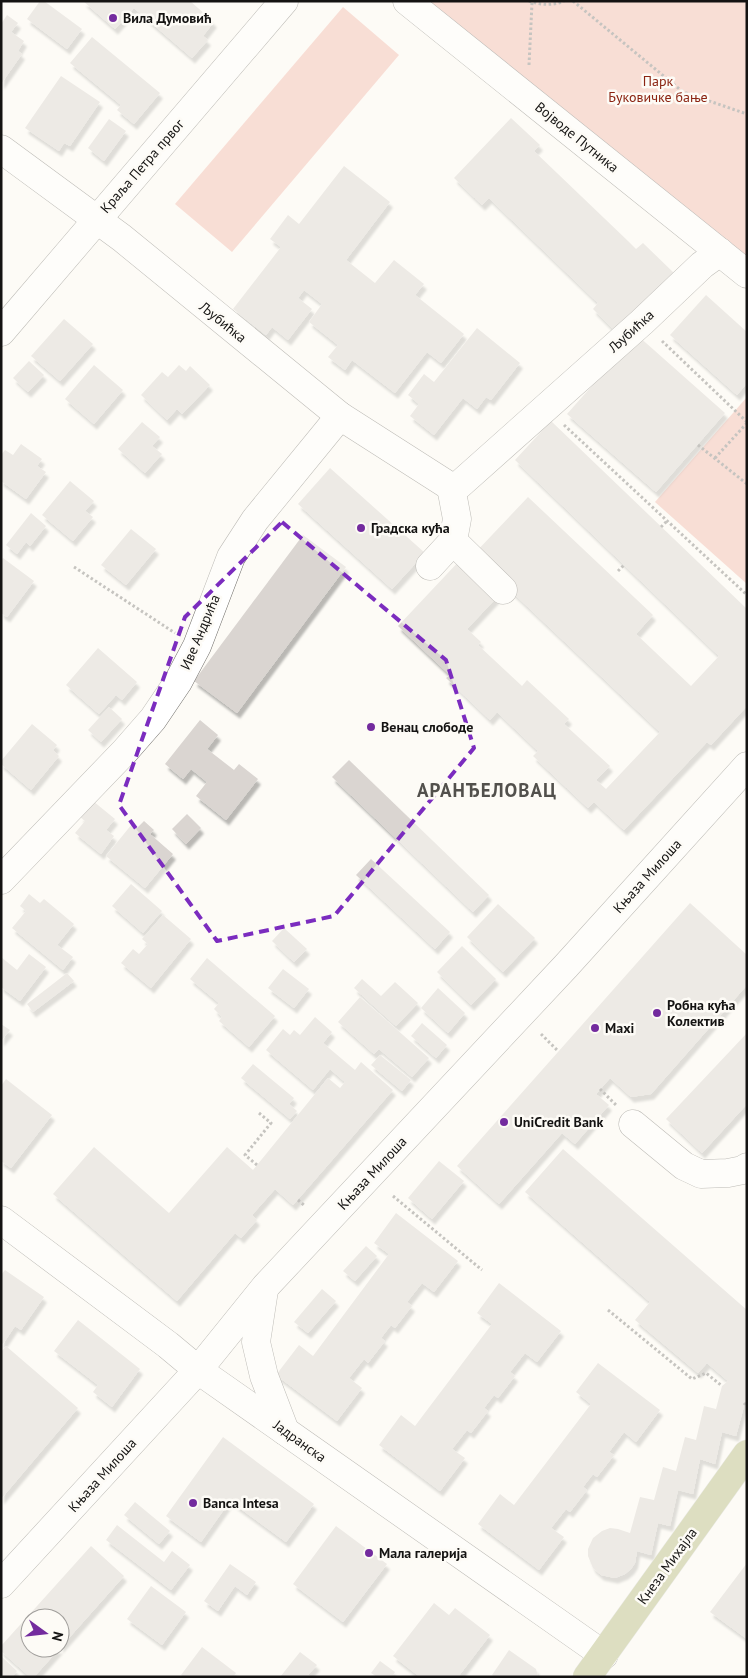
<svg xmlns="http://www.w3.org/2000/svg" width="748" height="1678" viewBox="0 0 748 1678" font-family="'PT Sans',sans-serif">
	<defs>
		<filter id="shadow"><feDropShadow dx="3" dy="5.5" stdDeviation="1" flood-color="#0004"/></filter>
	</defs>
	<rect width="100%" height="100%" fill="#fdfbf6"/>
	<g fill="#f2baae">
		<polygon points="405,1 747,1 747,272"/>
		<polygon points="343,7 399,55 232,252 175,204"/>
		<polygon points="747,397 747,584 655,502"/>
	</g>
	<g fill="#dad5d1" filter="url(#shadow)">
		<polygon points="40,1 44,1 82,29 67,49 27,19"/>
		<polygon points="83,1 190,1 214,22 203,36 208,40 192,58 134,8 115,29"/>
		<polygon points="7,15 18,23 11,32 24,41 18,51 22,54 1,84 1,24"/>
		<polygon points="92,37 160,93 134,124 117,110 121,105 70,63"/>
		<polygon points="61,76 100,102 70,146 64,143 59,151 25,128"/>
		<polygon points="511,118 540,145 534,151 628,241 636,249 643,243 675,274 618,334 593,309 598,303 489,198 482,205 454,178"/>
		<polygon points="109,119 126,131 104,161 88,148"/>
		<polygon points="344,166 390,202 346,260 375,283 394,260 424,284 415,295 464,334 441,363 427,352 395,393 352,360 345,370 328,357 338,345 309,322 322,304 304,290 298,298 312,309 288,340 272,327 266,335 233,309 281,247 270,239 288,215 299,224"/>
		<polygon points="706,295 747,332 747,383 737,395 670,335"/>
		<polygon points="64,319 93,344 60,381 31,356"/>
		<polygon points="477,328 520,363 491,400 486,397 477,409 463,398 434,435 410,416 419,404 408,395 424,374 434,382"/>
		<polygon points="637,335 725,413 656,492 567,414"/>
		<polygon points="29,361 44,375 28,392 13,378"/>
		<polygon points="94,365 123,390 94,424 65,399"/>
		<polygon points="179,365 186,371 190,366 210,385 182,414 177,409 167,420 141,395 162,372 168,377"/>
		<polygon points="551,421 747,609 747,706 711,745 707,742 624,830 594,802 588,808 533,756 538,751 497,712 490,720 446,678 450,675 398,626 461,559 499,595 467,629 481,642 478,645 522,686 527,680 569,719 564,724 610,766 596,780 606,789 660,732 473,555 528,497 653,615 636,634 691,686 719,656 515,460"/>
		<polygon points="142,422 160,437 152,446 162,454 145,473 118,449"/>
		<polygon points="21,444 42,459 37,466 46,472 26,499 1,481 1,455 5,450 13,455"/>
		<polygon points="330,468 425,553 392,589 298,504"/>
		<polygon points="70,481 94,501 85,511 93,517 73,541 42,515"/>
		<polygon points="31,513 46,526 30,546 26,542 17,554 6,545"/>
		<polygon points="131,529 156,549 126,585 101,565"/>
		<polygon points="303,535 346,567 237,713 194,681"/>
		<polygon points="3,558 34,581 7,617 1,613 1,560"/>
		<polygon points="98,648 137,682 122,700 116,695 99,714 66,685"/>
		<polygon points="109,707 122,719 101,742 88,730"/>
		<polygon points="200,720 218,735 207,749 234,770 239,764 258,779 226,820 196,796 207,782 191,769 183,779 165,764"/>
		<polygon points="32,724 57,745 53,750 59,756 31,790 1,764 1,761"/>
		<polygon points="349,760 489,895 473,912 332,777"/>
		<polygon points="93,801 115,819 106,830 114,836 101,854 75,833 85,821 80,817"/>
		<polygon points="187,814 201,828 186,844 172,829"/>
		<polygon points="144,821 154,830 150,834 173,854 145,888 106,856 132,824 137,828"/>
		<polygon points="371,859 450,932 435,949 356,875"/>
		<polygon points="131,884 162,911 143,933 112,906"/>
		<polygon points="29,894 40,903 44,899 74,924 57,945 73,957 63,970 12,928 26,911 20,906"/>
		<polygon points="690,903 747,955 747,985 651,1094 631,1097 610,1078 596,1094 609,1105 575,1144 562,1133 499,1204 457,1166"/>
		<polygon points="498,904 535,938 503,972 467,937"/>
		<polygon points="163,915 191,939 151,988 121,963 133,949 139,954 148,944 142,939"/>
		<polygon points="284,928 307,949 294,962 272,941"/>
		<polygon points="462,946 496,979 471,1005 437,972"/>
		<polygon points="29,954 46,967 20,1001 1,987 1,957 17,970"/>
		<polygon points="207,958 275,1016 249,1047 219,1021 222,1017 214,1009 219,1003 190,979"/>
		<polygon points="283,969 309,989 294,1008 268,988"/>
		<polygon points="67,973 74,981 33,1012 27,1004"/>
		<polygon points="362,979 381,996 395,982 418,1003 396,1026 354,988"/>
		<polygon points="438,988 465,1013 448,1033 421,1008"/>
		<polygon points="360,997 429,1058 412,1077 379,1049 374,1054 338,1022"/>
		<polygon points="315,1017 332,1032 323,1043 355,1070 361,1062 393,1090 293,1205 275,1189 252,1215 257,1220 241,1238 235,1233 177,1301 53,1194 94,1147 169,1213 227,1147 253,1170 328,1078 340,1088 345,1082 330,1069 313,1090 266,1050 283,1029 290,1035 294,1030 300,1035"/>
		<polygon points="422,1023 447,1045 436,1058 411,1036"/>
		<polygon points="1,1024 10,1030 1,1041"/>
		<polygon points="747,1033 747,1104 702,1153 666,1119"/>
		<polygon points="380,1055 411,1080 402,1091 371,1065"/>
		<polygon points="253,1064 294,1098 289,1104 297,1111 290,1119 241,1078"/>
		<polygon points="6,1079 52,1115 11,1168 1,1161 1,1086"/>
		<polygon points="563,1149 747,1310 747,1395 736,1436 722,1432 715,1464 700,1459 693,1494 678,1490 670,1526 658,1523 651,1555 637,1551 635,1563 631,1569 625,1574 615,1578 601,1575 593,1568 588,1556 588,1549 593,1538 602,1531 610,1528 618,1529 630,1533 640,1497 654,1500 663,1467 676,1471 685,1437 696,1440 704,1406 716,1409 722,1386 728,1381 707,1363 698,1373 635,1320 650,1302 525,1192"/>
		<polygon points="439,1161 464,1181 432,1219 408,1198"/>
		<polygon points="396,1213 458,1261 434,1292 422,1283 407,1302 412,1306 395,1328 391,1325 381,1338 385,1341 368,1363 364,1359 349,1378 362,1388 337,1421 276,1375 299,1345 313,1356 389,1254 374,1243"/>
		<polygon points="366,1246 377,1256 355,1281 343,1271"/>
		<polygon points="5,1270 44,1297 21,1330 15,1326 3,1344 1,1343 1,1275"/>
		<polygon points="499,1283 561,1331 537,1362 525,1353 510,1372 515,1376 498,1398 494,1395 484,1408 488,1411 471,1433 467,1430 452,1449 465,1458 440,1491 379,1445 401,1415 415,1426 492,1324 477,1313"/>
		<polygon points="322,1289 336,1301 308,1333 294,1322"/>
		<polygon points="78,1320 140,1369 112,1407 93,1392 98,1385 54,1351"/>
		<polygon points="6,1346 78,1408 1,1499 1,1352"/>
		<polygon points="598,1363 660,1410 636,1442 624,1432 609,1452 614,1455 597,1477 593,1474 583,1487 587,1490 570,1512 566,1509 551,1528 564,1537 539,1570 478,1524 500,1494 514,1505 591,1404 576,1392"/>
		<polygon points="223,1437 314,1504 286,1542 230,1501 201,1542 166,1516"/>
		<polygon points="135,1502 170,1531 159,1544 124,1515"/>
		<polygon points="117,1525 164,1562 172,1551 190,1565 171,1590 106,1540"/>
		<polygon points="336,1526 387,1564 343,1622 293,1584"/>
		<polygon points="91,1546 124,1576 60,1648 60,1618 30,1618 30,1648 60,1648 34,1677 30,1677 1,1651 1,1646"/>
		<polygon points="747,1563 747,1639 710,1612"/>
		<polygon points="230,1564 256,1582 247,1595 235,1586 218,1611 204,1601"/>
		<polygon points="151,1586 186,1612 162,1645 127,1619"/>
		<polygon points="434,1603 449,1615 455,1608 490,1635 458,1677 420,1677 393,1656"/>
		<polygon points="202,1647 236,1673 233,1677 184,1677 181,1675"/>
		<polygon points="509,1650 536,1669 538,1677 495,1677 492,1675"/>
		<polygon points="300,1652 317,1665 308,1675 311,1677 280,1677"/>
		<polygon points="1,1656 17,1671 12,1677 1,1677"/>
		<polygon points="380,1661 395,1672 392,1677 377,1677 371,1673"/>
	</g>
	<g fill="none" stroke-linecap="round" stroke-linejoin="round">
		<defs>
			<g id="minor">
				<polyline points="407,1 747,274"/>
				<polyline points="1,149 122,238 340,416 451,487 459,485 642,322 702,265 720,252"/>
				<polyline points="1,332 284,1"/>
				<polyline points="453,541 503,590"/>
				<polyline points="430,566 453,541 457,519 451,487"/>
				<polyline points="1,880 125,751 153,719 178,682 197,646 231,557 255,520 340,416"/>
				<polyline points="633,1124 684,1166 701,1174 728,1173 743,1170 747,1167"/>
				<polyline points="1,1220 168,1345 198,1370 604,1655"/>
				<polyline points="264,1290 256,1342 264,1376 285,1431"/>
				<polyline points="1,1584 198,1370 265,1287 566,966 747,766"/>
			</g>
			<polyline id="major" points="587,1677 747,1454"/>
		</defs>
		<use href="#minor" stroke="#716f6b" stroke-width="29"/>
		<use href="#major" stroke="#d9d9d9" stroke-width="29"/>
		<g stroke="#83827f" stroke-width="3" stroke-dasharray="2.5 2.5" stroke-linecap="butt">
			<path d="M529,1c11,4 24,5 35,0"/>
			<polyline points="573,1 683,92 747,114"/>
			<polyline points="529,65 532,3"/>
			<polyline points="662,341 747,422"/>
			<polyline points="564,425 747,595"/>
			<polyline points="698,445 747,484"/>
			<polyline points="715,458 747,423"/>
			<polyline points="661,527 667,521"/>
			<polyline points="74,567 175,633"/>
			<polyline points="618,571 624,565"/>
			<polyline points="541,1034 558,1051"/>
			<polyline points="600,1089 616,1105"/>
			<polyline points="257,1165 245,1155 271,1123 259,1113"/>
			<polyline points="393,1196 482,1270"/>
			<polyline points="298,1200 305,1206"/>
			<polyline points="608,1310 692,1379 706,1373 722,1386"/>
			<polyline points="744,1403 747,1406"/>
		</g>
		<use href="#minor" stroke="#fff" stroke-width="28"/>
		<use href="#major" stroke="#b5bb81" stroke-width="28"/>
	</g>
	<path d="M0 0H748V1678H0ZM282,522l164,138 28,88 -140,168 -117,25 -98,-136 66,-188z" fill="#fdfbf6" fill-opacity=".55" fill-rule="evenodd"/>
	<path fill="none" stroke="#7b2cbf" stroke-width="4" stroke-dasharray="10 6" stroke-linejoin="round" d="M282,522l164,138 28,88 -140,168 -117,25 -98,-136 66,-188z"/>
	<g fill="#732b9e" stroke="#fdfbf6" stroke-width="2">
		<circle cx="113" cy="18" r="5"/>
		<circle cx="361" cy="528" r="5"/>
		<circle cx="371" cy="727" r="5"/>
		<circle cx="657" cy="1013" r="5"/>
		<circle cx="595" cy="1028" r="5"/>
		<circle cx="504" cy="1122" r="5"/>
		<circle cx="193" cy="1503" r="5"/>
		<circle cx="369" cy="1553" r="5"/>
	</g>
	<g text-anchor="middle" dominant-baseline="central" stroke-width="5" stroke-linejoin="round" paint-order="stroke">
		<g font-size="14" font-weight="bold" fill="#141312" stroke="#fdfbf6" text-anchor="start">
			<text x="123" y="18">Вила Думовић</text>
			<text x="371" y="528">Градска кућа</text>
			<text x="381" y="727">Венац слободе</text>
			<text x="667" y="1005">Робна кућа<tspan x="667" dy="16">Колектив</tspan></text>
			<text x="605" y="1028">Maxi</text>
			<text x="514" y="1122">UniCredit Bank</text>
			<text x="203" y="1503">Banca Intesa</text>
			<text x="379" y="1553">Мала галерија</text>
		</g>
		<g font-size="14" fill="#8b2412" stroke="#fdfbf6">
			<text x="658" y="81">Парк<tspan x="658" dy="16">Буковичке бање</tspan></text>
		</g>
		<g font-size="14" fill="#141312" stroke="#fdfbf6">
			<text transform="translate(577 137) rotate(39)">Војводе Путника</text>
			<text transform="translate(142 166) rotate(-49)">Краља Петра првог</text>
			<text transform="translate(223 322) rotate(39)">Љубићка</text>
			<text transform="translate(631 331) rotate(-42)">Љубићка</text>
			<text transform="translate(200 632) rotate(-67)">Иве Андрића</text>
			<text transform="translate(647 876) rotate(-48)">Књаза Милоша</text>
			<text transform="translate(372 1173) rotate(-47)">Књаза Милоша</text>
			<text transform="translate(300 1441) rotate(36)">Јадранска</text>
			<text transform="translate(102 1475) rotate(-48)">Књаза Милоша</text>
			<text transform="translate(667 1566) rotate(-54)">Кнеза Михајла</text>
		</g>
		<g font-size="19" font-weight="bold" letter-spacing="1" fill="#52504c" stroke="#fdfbf6">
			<text x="487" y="790">АРАНЂЕЛОВАЦ</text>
		</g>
	</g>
	<rect width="748" height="1678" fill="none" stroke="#141312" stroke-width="5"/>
	<g transform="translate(45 1633) rotate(105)"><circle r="24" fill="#fdfbf6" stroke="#a09e9b"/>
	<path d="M0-4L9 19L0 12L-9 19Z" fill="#732b9e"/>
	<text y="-8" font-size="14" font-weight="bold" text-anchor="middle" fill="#141312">N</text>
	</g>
</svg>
